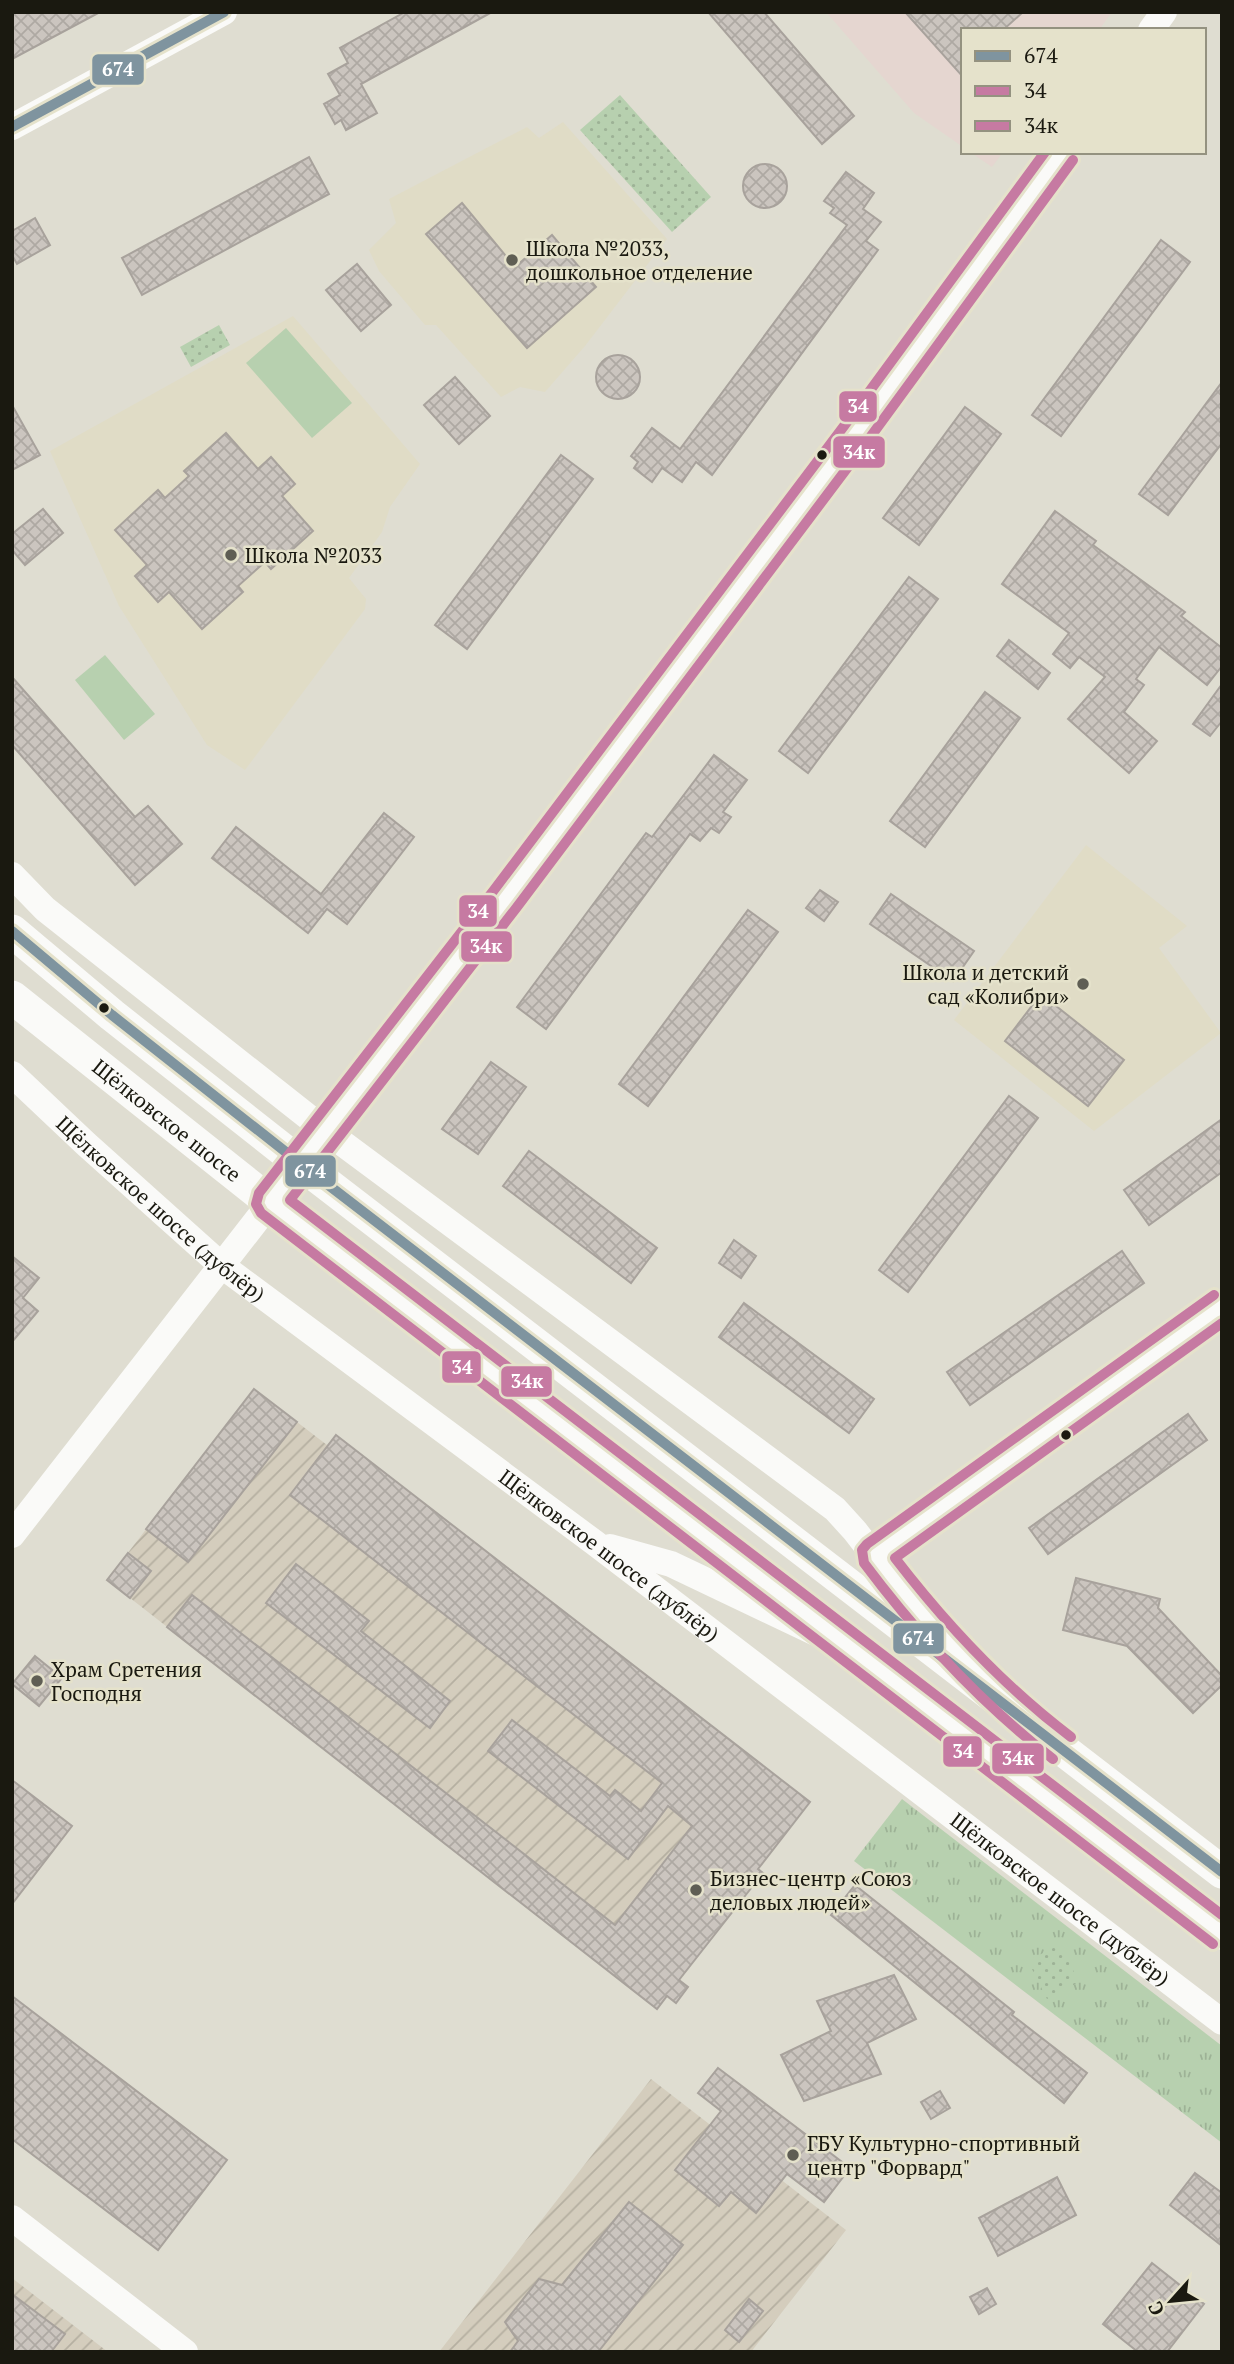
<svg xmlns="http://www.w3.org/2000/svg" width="1234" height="2364" viewBox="0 0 1234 2364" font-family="'PT Serif',serif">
	<defs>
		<pattern id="industrial-furrows" width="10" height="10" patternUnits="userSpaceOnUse" patternTransform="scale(1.75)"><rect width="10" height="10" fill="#d4cdbd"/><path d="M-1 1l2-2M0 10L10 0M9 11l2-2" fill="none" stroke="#b5afa1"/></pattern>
		<pattern id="grass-tufts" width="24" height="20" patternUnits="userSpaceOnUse" patternTransform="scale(1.75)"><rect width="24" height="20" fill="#b7d0af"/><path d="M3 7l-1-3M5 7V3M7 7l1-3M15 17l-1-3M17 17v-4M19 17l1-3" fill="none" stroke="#9db296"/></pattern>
		<pattern id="park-dots" width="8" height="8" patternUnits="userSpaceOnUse" patternTransform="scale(1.75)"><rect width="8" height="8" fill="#b7d0af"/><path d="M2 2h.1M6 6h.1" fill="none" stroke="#9db296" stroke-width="1.8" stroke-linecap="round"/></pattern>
		<pattern id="building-cross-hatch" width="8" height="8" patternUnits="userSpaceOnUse" patternTransform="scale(1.75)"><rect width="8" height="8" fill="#cbc5bf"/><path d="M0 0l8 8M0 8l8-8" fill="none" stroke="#aea9a3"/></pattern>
	</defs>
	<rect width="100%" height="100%" fill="#dfddd1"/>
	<g fill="#e5d6d0">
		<polygon points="826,12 1112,12 1099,30 963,30 963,147 914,113"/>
		<polygon points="970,152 1003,152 992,167"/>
	</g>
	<g fill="url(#industrial-furrows)">
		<polygon points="254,1389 327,1445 336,1435 810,1802 762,1864 700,1816 637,1942 682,1977 680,1980 688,1987 676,2003 667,1997 657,2009 107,1580"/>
		<polygon points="651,2079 846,2230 751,2352 439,2352"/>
		<polygon points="12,2278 108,2352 12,2352"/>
	</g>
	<g fill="#e0dcc6">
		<polygon points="563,122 667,239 585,346 545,392 520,387 501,397 436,325 425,325 379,271 369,250 396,223 389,199 527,127 539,138"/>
		<polygon points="293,316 420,464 390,507 382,532 349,578 366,599 365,609 245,770 207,745 119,606 50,451"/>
		<polygon points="1086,845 1187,926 1159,948 1221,1033 1094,1131 954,1020"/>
	</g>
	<polygon fill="url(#grass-tufts)" points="902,1799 1222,2046 1222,2143 854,1861"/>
	<g fill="url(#park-dots)">
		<polygon points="620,95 711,197 672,232 580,130"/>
		<polygon points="219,325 230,345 191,367 180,347"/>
		<polygon points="1060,1944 1079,1982 1047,1999 1028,1961"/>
	</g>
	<g fill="#b7d0af">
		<polygon points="286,328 352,403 312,438 246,363"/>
		<polygon points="105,655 155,714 124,740 75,680"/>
	</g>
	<g fill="url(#building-cross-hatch)" stroke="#a8a29c" stroke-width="2">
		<polygon points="12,12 100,12 12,59"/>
		<polygon points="405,12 492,12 361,84 377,113 346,130 341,120 335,124 324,104 340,95 328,74 348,63 340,48"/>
		<polygon points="708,12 764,12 854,116 822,144"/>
		<polygon points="905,12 1023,12 1003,30 963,30 963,77"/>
		<polygon points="309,157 329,194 142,295 122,258"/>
		<circle cx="765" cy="186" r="22"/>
		<polygon points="846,172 874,193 863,209 881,222 866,241 878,250 712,475 696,462 682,482 662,468 652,482 634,468 638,462 631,456 652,428 680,449 847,225 830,213 834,208 824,201"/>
		<polygon points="462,203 515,267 552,235 596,287 527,348 426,234"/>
		<polygon points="35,218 50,245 17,264 12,255 12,231"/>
		<polygon points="1161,240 1190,262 1061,436 1032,415"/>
		<polygon points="357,264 391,305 361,331 326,290"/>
		<circle cx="618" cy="377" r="22"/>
		<polygon points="455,377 490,416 459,444 424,405"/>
		<polygon points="1222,382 1222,443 1168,515 1139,494"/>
		<polygon points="12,405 40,455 12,470"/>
		<polygon points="965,407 1001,434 919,545 883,518"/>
		<polygon points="226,433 258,469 271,457 295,484 282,496 313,531 271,569 265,562 238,586 243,592 202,629 169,592 158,602 135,576 147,565 115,530 158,490 165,498 189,476 184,471"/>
		<polygon points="561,455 593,479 467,649 435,625"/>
		<polygon points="43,509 63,533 25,565 12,550 12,534"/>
		<polygon points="1055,511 1096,541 1093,545 1185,612 1181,616 1222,648 1222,666 1207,685 1159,647 1136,679 1144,685 1124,712 1157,741 1129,773 1068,719 1105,677 1079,657 1070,668 1053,654 1069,633 1002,584"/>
		<polygon points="909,577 938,599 808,773 779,751"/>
		<polygon points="1009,640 1050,673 1038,689 997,656"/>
		<polygon points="12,677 135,817 148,806 182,844 135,885 12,745"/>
		<polygon points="1222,684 1222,721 1210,736 1193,724"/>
		<polygon points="985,692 1020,718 925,847 890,821"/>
		<polygon points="714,755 747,780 723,812 731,817 719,833 711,828 700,841 690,834 546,1029 517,1007 646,833 652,837"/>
		<polygon points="384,813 414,837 347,924 327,909 308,933 212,858 236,827 321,894"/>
		<polygon points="820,890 838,902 824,921 806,908"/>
		<polygon points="891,894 974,951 953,981 870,924"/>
		<polygon points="748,910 778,932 648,1106 619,1084"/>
		<polygon points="1041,994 1124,1060 1088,1106 1005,1041"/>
		<polygon points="491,1062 526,1087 478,1154 442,1129"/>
		<polygon points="1009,1096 1038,1118 908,1292 879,1270"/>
		<polygon points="1222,1119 1222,1172 1149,1225 1124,1190"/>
		<polygon points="529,1151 657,1248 631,1283 503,1186"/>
		<polygon points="734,1240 756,1256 741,1278 719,1263"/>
		<polygon points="1122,1251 1144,1283 970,1405 947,1372"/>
		<polygon points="12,1256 39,1278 23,1298 38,1311 12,1342"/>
		<polygon points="744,1303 874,1399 849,1433 719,1337"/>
		<polygon points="254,1389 297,1422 188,1562 146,1529"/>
		<polygon points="1188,1414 1207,1440 1048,1554 1029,1528"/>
		<polygon points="336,1435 810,1802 758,1869 763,1873 679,1980 688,1987 676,2003 667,1996 657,2009 167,1627 192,1595 615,1925 692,1826 668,1806 628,1859 488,1751 512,1720 610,1796 615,1790 641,1811 662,1783 290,1495"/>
		<polygon points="128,1553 151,1571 130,1598 107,1580"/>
		<polygon points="296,1564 369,1621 361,1631 450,1701 430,1728 266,1603"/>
		<polygon points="1076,1578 1160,1599 1158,1608 1222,1676 1222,1685 1193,1713 1127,1646 1063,1630"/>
		<polygon points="35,1656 62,1678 39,1706 12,1684"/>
		<polygon points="12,1780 72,1826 12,1904"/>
		<polygon points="855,1885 1014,2012 1012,2015 1087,2073 1064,2103 831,1915"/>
		<polygon points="894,1975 916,2019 867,2043 881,2074 804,2101 781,2055 831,2031 817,2001"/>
		<polygon points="12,1996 227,2160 158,2250 12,2139"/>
		<polygon points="718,2068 850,2168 824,2202 787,2174 756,2213 731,2192 719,2206 675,2170 721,2111 698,2093"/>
		<polygon points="940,2091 950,2108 931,2119 921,2102"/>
		<polygon points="1195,2173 1222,2193 1222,2246 1170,2205"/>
		<polygon points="1057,2177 1076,2215 998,2256 979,2218"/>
		<polygon points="629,2202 683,2245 598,2352 510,2352 518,2341 505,2322 539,2279 562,2285"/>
		<polygon points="1152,2263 1204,2304 1167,2352 1138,2352 1103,2324"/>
		<polygon points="987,2288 996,2304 979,2314 970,2297"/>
		<polygon points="12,2294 65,2334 51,2352 12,2352"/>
		<polygon points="749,2299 763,2311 739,2342 725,2330"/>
	</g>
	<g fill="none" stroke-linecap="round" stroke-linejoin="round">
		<polyline stroke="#fafaf8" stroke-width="21" points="875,1555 1222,1306"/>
		<g stroke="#fafaf8" stroke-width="26">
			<polyline points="1151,30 1164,12"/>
			<polyline points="12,127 224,12"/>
			<polyline points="12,875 45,909 326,1131 835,1509 855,1531 903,1593 972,1665"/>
			<path id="s1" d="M12,1074l74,70 135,121 374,278 627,479"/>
			<path d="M12,1535c355,-457 713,-912 1050,-1383"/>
			<polyline points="610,1547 671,1564 816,1633"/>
			<polyline points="12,2218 185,2352"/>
		</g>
		<g stroke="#fafaf8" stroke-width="33">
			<polyline points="12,931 112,1015 301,1164 1222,1872"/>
			<path id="s2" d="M12,997l258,205 952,731"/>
		</g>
		<defs>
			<g id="bus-1">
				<polyline points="12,127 224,12"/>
				<polyline points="12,931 112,1015 301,1164 1222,1872"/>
			</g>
			<g id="bus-2">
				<polyline points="1045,152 844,426 494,890 259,1193 256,1204 261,1213 1213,1944"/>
				<path d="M1071,1737c-66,-50 -126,-114 -176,-179l327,-235"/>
			</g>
			<g id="bus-3">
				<polyline points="1073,160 866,443 517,907 290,1200 1222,1915"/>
				<path d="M1053,1759c-71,-55 -135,-124 -189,-196l-2,-13 5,-6 347,-249"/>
			</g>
		</defs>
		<use href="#bus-1" stroke="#e5e2cb" stroke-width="16"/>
		<use href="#bus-2" stroke="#e5e2cb" stroke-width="16"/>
		<use href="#bus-3" stroke="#e5e2cb" stroke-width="16"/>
		<use href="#bus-1" stroke="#7f949f" stroke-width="10"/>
		<use href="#bus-2" stroke="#c67aa2" stroke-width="10"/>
		<use href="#bus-3" stroke="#c67aa2" stroke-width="10"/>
	</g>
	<g fill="#5f5e54" stroke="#e5e2cb" stroke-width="2.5">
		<circle cx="512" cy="260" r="7"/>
		<circle cx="231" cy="555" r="7"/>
		<circle cx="1083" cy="984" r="7"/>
		<circle cx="37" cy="1681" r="7"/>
		<circle cx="696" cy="1890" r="7"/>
		<circle cx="793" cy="2155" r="7"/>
	</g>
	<g fill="#1a1910" stroke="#e5e2cb" stroke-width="2.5">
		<circle cx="822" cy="455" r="6"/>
		<circle cx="104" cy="1008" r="6"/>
		<circle cx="1066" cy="1435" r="6"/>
	</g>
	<g text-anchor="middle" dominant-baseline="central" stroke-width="5" stroke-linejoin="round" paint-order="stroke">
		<g font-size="21" fill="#1a1910" stroke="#e5e2cb" text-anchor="start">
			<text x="526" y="248">Школа №2033,<tspan x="526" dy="24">дошкольное отделение</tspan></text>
			<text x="245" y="555">Школа №2033</text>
			<text x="1069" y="972" text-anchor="end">Школа и детский<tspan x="1069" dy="24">сад «Колибри»</tspan></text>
			<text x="51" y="1669">Храм Сретения<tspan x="51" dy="24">Господня</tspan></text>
			<text x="710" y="1878">Бизнес-центр «Союз<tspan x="710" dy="24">деловых людей»</tspan></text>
			<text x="807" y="2143">ГБУ Культурно-спортивный<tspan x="807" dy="24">центр "Форвард"</tspan></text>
		</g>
		<g font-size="21" fill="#1a1910" stroke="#e5e2cb">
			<text stroke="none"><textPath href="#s2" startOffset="198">Щёлковское шоссе</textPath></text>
			<text stroke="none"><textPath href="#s1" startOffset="201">Щёлковское шоссе (дублёр)</textPath></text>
			<text stroke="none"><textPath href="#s1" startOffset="768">Щёлковское шоссе (дублёр)</textPath></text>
			<text stroke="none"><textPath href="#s1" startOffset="1335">Щёлковское шоссе (дублёр)</textPath></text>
		</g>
	</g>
	<g stroke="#e5e2cb" stroke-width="2.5">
		<rect x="91" y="53" width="54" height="33" rx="7" fill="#7f949f"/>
		<rect x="838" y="390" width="40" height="33" rx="7" fill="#c67aa2"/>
		<rect x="832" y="435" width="54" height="34" rx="7" fill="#c67aa2"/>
		<rect x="458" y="894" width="40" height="34" rx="7" fill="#c67aa2"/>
		<rect x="460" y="930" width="53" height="33" rx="7" fill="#c67aa2"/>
		<rect x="284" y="1154" width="53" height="34" rx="7" fill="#7f949f"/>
		<rect x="441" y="1350" width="41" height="34" rx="7" fill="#c67aa2"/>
		<rect x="500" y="1365" width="53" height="33" rx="7" fill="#c67aa2"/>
		<rect x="892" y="1622" width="53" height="33" rx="7" fill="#7f949f"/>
		<rect x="942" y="1735" width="41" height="33" rx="7" fill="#c67aa2"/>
		<rect x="991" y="1742" width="54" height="33" rx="7" fill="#c67aa2"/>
	</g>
	<g font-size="19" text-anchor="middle" font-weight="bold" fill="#fff">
		<text x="118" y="76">674</text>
		<text x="858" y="413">34</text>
		<text x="859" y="459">34к</text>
		<text x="478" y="918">34</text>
		<text x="486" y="953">34к</text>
		<text x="310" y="1178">674</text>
		<text x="462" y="1374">34</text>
		<text x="527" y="1388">34к</text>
		<text x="918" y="1645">674</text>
		<text x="963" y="1758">34</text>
		<text x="1018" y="1765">34к</text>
	</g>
	<rect width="1234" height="2364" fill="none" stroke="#1a1910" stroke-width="28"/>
	<rect x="961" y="28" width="245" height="126" fill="#e5e2cb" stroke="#949280" stroke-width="2"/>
	<rect x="975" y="51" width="35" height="10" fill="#7f949f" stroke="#949280" stroke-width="2"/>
	<text x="1024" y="63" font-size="21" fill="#1a1910">674</text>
	<rect x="975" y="86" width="35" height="10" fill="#c67aa2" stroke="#949280" stroke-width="2"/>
	<text x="1024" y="98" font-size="21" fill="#1a1910">34</text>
	<rect x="975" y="121" width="35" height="10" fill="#c67aa2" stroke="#949280" stroke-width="2"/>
	<text x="1024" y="133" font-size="21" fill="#1a1910">34к</text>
	<g transform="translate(1171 2301) rotate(243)" stroke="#e5e2cb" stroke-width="5" paint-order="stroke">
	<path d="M0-5L12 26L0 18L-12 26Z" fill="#1a1910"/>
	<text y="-10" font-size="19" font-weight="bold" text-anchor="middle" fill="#1a1910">С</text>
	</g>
</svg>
